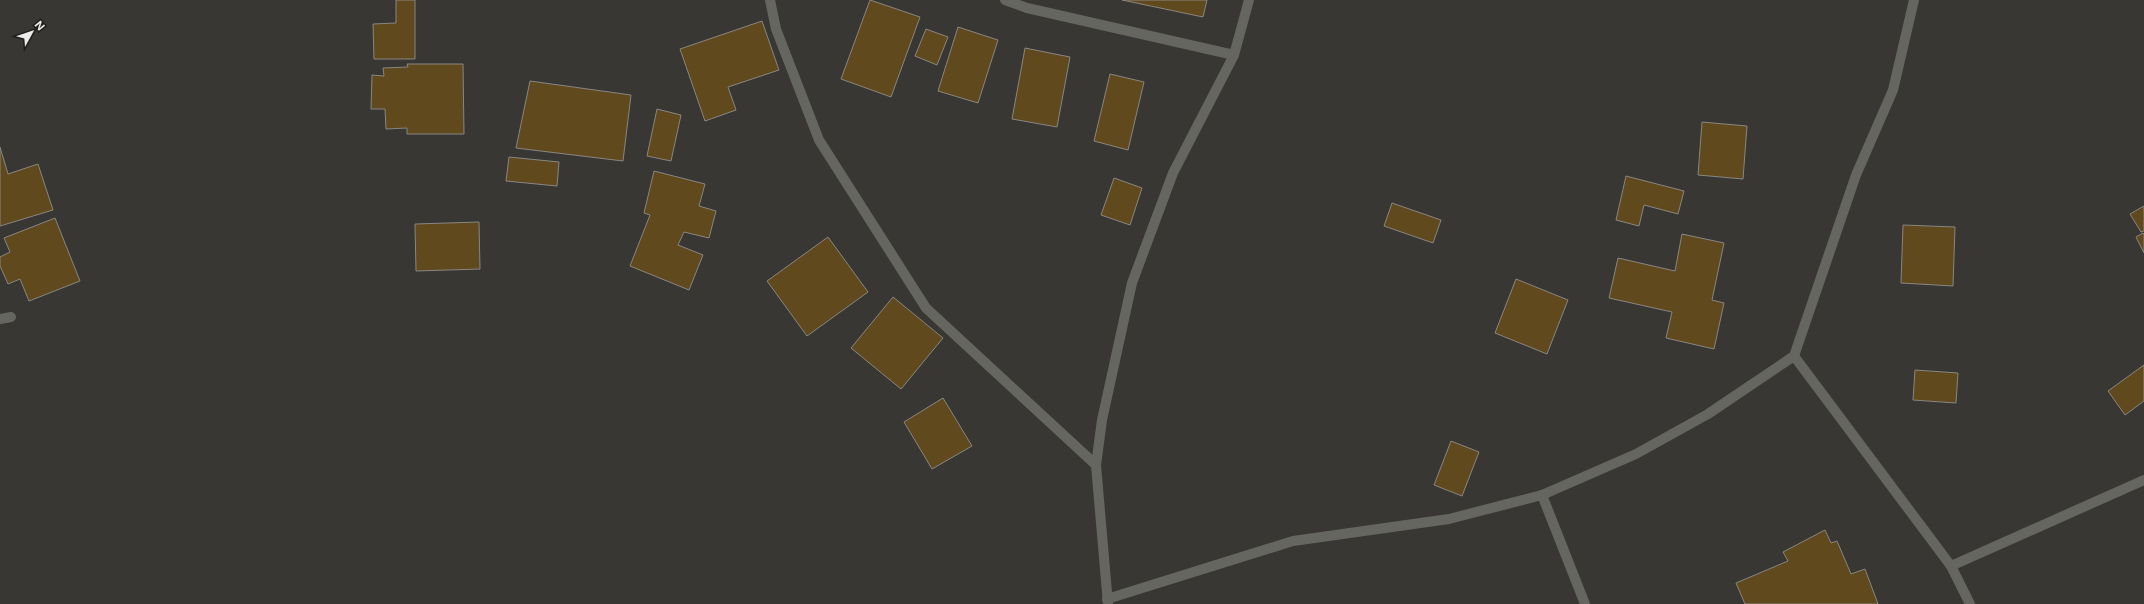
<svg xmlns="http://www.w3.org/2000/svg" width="2144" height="604" viewBox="0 0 2144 604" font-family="Inter,sans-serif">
	<rect width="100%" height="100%" fill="#383733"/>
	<g fill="#61491e" stroke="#898682">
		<polygon points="396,0 415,0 415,59 374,59 373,24 396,23"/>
		<polygon points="870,0 920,17 891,97 841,79"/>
		<polygon points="1122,0 1207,0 1203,17"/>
		<polygon points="762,21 779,70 728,87 736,110 705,121 680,49"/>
		<polygon points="958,27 998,40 978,103 938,91"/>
		<polygon points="926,29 948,37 937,65 915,56"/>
		<polygon points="1025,48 1070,57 1057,127 1012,119"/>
		<polygon points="407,64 463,64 464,134 407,134 407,128 386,129 385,109 371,109 372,75 384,76 383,68 408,67"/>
		<polygon points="1110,74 1144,82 1128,150 1094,141"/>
		<polygon points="530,81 631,95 623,161 516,148"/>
		<polygon points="657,109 681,115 671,161 647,156"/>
		<polygon points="1702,122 1747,126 1743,179 1698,175"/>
		<polygon points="0,147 8,174 38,164 53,210 0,226"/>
		<polygon points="509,157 559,162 557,186 506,181"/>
		<polygon points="654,171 705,184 699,206 716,211 709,238 684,232 678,245 703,255 689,290 630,266 650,215 644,213"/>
		<polygon points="1626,176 1684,191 1678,214 1644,205 1639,226 1616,220"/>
		<polygon points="1114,178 1142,188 1130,225 1101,215"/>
		<polygon points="1392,203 1441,220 1433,243 1384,226"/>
		<polygon points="2144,206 2144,231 2141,232 2130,214"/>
		<polygon points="55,218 80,281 29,301 20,279 8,284 0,266 0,257 10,252 4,238"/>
		<polygon points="479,222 480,269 416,271 415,224"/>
		<polygon points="1903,225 1955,227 1953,286 1901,283"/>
		<polygon points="2143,233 2144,234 2144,253 2136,237"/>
		<polygon points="1682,234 1724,243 1712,300 1724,303 1714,349 1666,338 1672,312 1609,298 1618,258 1675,271"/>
		<polygon points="828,237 868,292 807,336 767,281"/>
		<polygon points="1516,279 1568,300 1547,354 1495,333"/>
		<polygon points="893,297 943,338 901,389 851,348"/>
		<polygon points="2144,365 2144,401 2125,415 2108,391"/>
		<polygon points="1915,370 1958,373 1956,403 1913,400"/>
		<polygon points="943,398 972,446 932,469 904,422"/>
		<polygon points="1451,441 1479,452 1462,496 1434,485"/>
		<polygon points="1825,530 1831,543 1837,541 1851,574 1865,569 1878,604 1745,604 1736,583 1788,561 1783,552"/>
	</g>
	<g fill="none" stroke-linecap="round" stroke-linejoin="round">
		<g stroke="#666661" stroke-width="10">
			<polyline points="770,0 776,29 819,140 926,308 1096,465"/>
			<polyline points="1005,0 1027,8 1234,55"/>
			<polyline points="0,319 11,317"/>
			<polyline points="1794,356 1951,566"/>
			<polyline points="1542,495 1585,604"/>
			<polyline points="1107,599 1293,541 1449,519 1542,495 1636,454 1708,414 1794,356 1856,175 1893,90 1914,0"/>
			<polyline points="1108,604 1096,465 1102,420 1132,283 1173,173 1234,55 1249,0"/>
			<polyline points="1970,604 1951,566 2144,480"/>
		</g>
	</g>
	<g transform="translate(32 32) rotate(50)" stroke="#1f1f1d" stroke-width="3" paint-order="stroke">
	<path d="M0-3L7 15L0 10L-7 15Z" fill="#edecea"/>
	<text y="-6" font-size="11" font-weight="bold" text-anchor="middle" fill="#edecea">N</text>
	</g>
</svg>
